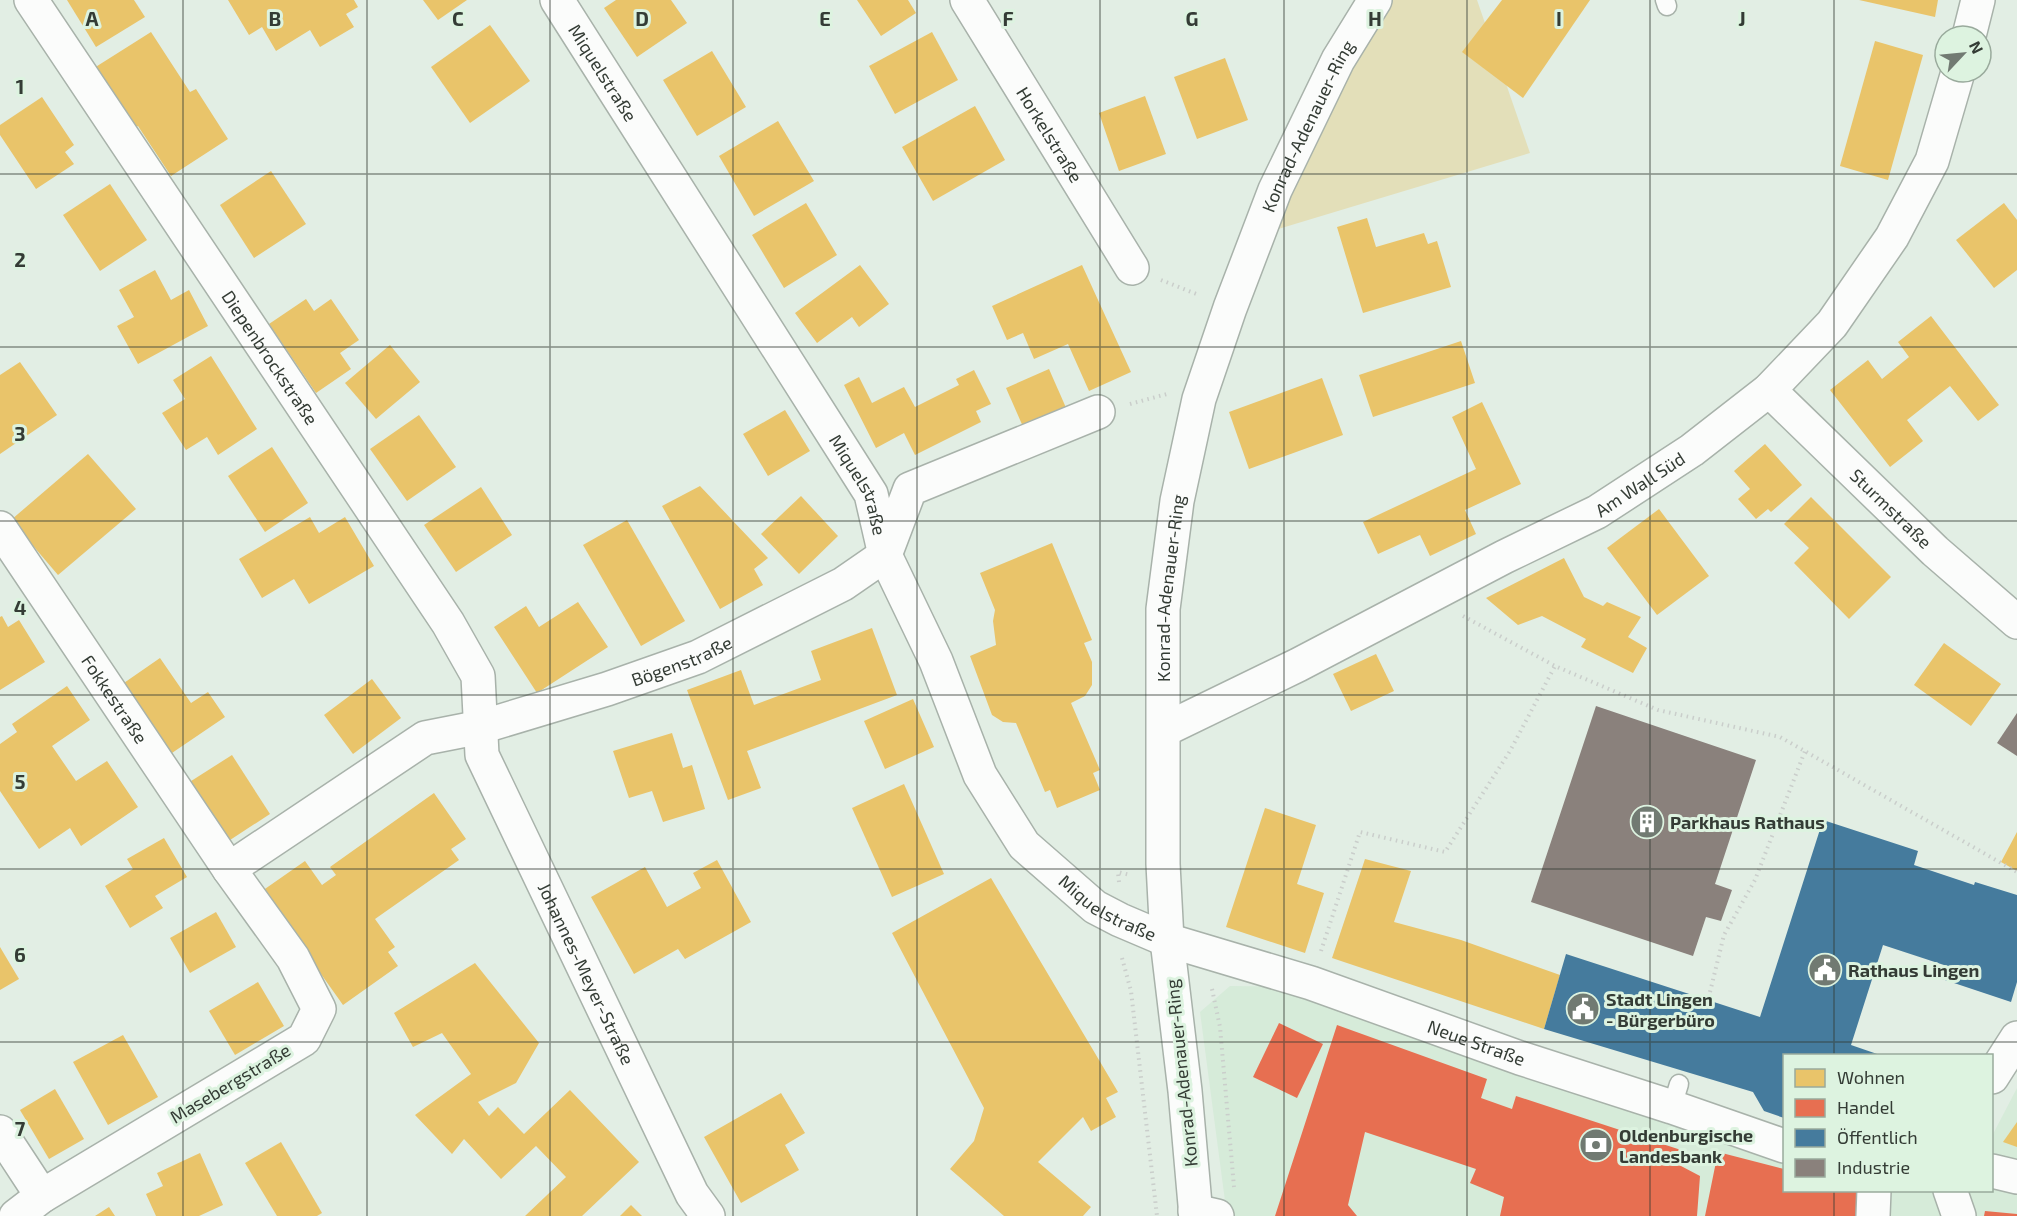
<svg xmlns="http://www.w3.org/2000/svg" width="2017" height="1216" viewBox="0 0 2017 1216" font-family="'Exo 2',sans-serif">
	<rect width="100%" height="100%" fill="#e2eee4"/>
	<polygon fill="#d6ebd9" points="1230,986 1310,987 1784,1148 1784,1190 1992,1190 1992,1136 2017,1088 2017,1216 1227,1216 1200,1012"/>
	<polygon fill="#e3dfb9" points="1375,0 1477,0 1530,153 1268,232"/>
	<g fill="#e9c46a">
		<polygon points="67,0 134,0 145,17 96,47"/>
		<polygon points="228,0 354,0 358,7 346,14 354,27 320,47 310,30 276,51 262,27 249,35"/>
		<polygon points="423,0 467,0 438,20"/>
		<polygon points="616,0 671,0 687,23 637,57 604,8"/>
		<polygon points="857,0 908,0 916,13 881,36"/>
		<polygon points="1502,0 1590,0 1523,98 1462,52"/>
		<polygon points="1859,0 1938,0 1935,17"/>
		<polygon points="490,25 530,81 470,123 431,67"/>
		<polygon points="151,32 190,92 196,89 228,139 171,176 138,126 133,129 94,68"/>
		<polygon points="932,32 958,80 895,114 869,66"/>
		<polygon points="1875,41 1923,55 1888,180 1840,166"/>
		<polygon points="712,51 746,107 697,136 663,80"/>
		<polygon points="1225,58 1248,120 1197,139 1174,77"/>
		<polygon points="1145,96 1166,154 1119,171 1099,113"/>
		<polygon points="42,97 74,145 65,152 74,164 36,189 0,135 0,125"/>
		<polygon points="975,106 1005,160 933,201 902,147"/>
		<polygon points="778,121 814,181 754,216 719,156"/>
		<polygon points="271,171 306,224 254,258 220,205"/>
		<polygon points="110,184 147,240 100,271 63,215"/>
		<polygon points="806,203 837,255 784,288 752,235"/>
		<polygon points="2004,203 2017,220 2017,270 1994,288 1956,240"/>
		<polygon points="1367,218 1376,247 1424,233 1428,244 1437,241 1451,287 1363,313 1337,227"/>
		<polygon points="860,265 889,304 859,327 852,317 817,343 795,313"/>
		<polygon points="1082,265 1131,372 1089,391 1068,344 1034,359 1023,333 1007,340 992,306"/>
		<polygon points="155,270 171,300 189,290 208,326 138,364 117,326 134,317 119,290"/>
		<polygon points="306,299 314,311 331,299 359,340 340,353 351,369 316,393 269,324"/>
		<polygon points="1931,316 1999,405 1978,421 1950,386 1907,420 1923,441 1890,467 1830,390 1868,360 1882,379 1909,357 1898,342"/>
		<polygon points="1461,341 1475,383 1373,417 1359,375"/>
		<polygon points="390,345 420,382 376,419 345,383"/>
		<polygon points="211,356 257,429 218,455 207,437 186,450 162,413 185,399 173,380"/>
		<polygon points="20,362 57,415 0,454 0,375"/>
		<polygon points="1049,369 1067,410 1024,429 1006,388"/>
		<polygon points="974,370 991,404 976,411 981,422 915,455 904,433 876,448 844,385 859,377 872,403 904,387 915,407 959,385 956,379"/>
		<polygon points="1322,378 1343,435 1249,469 1229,412"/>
		<polygon points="1482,402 1521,484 1465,510 1476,534 1430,556 1420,535 1378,554 1363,522 1476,469 1452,417"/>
		<polygon points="785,410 810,451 768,476 743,434"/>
		<polygon points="419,415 456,467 407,501 370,449"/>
		<polygon points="1765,444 1802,485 1771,512 1768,509 1756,519 1738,499 1750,489 1734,471"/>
		<polygon points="272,447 308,503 265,532 228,476"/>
		<polygon points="88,454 136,509 58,575 11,520"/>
		<polygon points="700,486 768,558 754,569 763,585 720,609 662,506"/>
		<polygon points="481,487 512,535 456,572 424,525"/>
		<polygon points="801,496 838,536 799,574 761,534"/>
		<polygon points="1811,497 1891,577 1849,619 1794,563 1809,548 1784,524"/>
		<polygon points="1659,509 1709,576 1657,615 1607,548"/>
		<polygon points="310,517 319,533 345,517 374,566 309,604 294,579 262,598 239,559"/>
		<polygon points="627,520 685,621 641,646 583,545"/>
		<polygon points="1052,543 1092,640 1084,643 1092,662 1092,685 1085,696 1071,703 1100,770 1093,773 1100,790 1057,808 1050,790 1045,792 1016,723 1003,722 992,715 970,656 996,645 993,621 995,610 980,573"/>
		<polygon points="1564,558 1584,597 1603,606 1607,602 1641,617 1628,637 1647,648 1633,673 1581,647 1586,639 1542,616 1518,625 1486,598"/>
		<polygon points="578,602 608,647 537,693 494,627 526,606 539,627"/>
		<polygon points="2,616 8,627 19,620 45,662 0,690 0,617"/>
		<polygon points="872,628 897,695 747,751 761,788 728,800 687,690 741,670 754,705 821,680 811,651"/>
		<polygon points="1944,643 2001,684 1971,726 1914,685"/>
		<polygon points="1376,654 1394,691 1351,711 1333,674"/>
		<polygon points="160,658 191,703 208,692 225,717 169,755 121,685"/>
		<polygon points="372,679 401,718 353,754 324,715"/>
		<polygon points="67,686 90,720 52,746 76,781 107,761 138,807 81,846 70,828 39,849 0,791 0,744 17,732 12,724"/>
		<polygon points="913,699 934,747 885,769 864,721"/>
		<polygon points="672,733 683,768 692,765 705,809 663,822 652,791 629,798 613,751"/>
		<polygon points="232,755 270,814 227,842 188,783"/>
		<polygon points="904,784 944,874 892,897 852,808"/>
		<polygon points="434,793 466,839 451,849 459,860 375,919 395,947 388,952 398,966 343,1005 262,891 305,861 322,885 336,875 330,867"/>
		<polygon points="1265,808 1316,825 1297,884 1324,893 1305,953 1226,927"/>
		<polygon points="2017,832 2017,871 2001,862"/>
		<polygon points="164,838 187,877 155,896 163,908 130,928 105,886 133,869 127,859"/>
		<polygon points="1365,859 1411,871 1394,922 1461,940 1560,975 1544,1029 1332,958"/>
		<polygon points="717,860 751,922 685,959 678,949 634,974 591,897 645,867 667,907 701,888 693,873"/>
		<polygon points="991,878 1118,1092 1106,1098 1116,1117 1091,1131 1083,1117 1038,1162 1091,1207 1083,1216 1004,1216 950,1169 974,1141 984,1108 892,933"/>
		<polygon points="216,912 236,947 190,973 170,938"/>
		<polygon points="0,947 19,979 0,990"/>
		<polygon points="475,963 539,1043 516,1083 478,1102 489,1116 498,1107 524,1134 570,1090 639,1162 582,1216 525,1216 566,1177 536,1146 501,1179 464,1139 452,1154 415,1115 471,1074 442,1033 413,1047 394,1013"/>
		<polygon points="258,982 284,1026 235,1055 209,1011"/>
		<polygon points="123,1035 158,1097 108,1125 73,1062"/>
		<polygon points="55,1089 84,1139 49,1159 20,1110"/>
		<polygon points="781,1093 805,1133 785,1145 799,1170 741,1203 704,1137"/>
		<polygon points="2017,1122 2017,1147 2003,1142"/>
		<polygon points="281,1142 322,1213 317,1216 277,1216 245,1163"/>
		<polygon points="200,1153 223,1205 199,1216 156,1216 146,1194 163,1186 157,1173"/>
		<polygon points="631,1205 642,1216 620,1216"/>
		<polygon points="109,1207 115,1216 95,1216"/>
	</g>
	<g fill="#e76f51">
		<polygon points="1279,1023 1323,1044 1297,1098 1253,1077"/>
		<polygon points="1337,1025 1487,1079 1481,1098 1512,1109 1516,1096 1684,1151 1681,1166 1700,1176 1697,1216 1500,1216 1504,1197 1470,1183 1476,1169 1365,1132 1348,1205 1357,1216 1275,1216"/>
		<polygon points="1718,1152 1784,1169 1784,1190 1861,1190 1860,1216 1705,1216"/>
		<polygon points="1985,1211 2017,1214 2017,1216 1984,1216"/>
	</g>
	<polygon fill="#457b9d" points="1823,820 1918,851 1914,865 1974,885 1975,882 2017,895 2017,982 2011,1002 1942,979 1947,966 1883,945 1851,1045 1883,1056 1784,1056 1784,1118 1764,1111 1753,1092 1544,1029 1566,954 1760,1017"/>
	<g fill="#8a817c">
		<polygon points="1596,706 1756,760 1715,884 1732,890 1721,921 1706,917 1693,956 1531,902"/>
		<polygon points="2017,713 2017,756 1997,743"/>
	</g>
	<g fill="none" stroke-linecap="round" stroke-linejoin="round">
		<defs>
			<g id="lane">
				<polyline points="1665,0 1667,6"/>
				<polyline points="1672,1107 1679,1084"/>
			</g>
			<g id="street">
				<path id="s1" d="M31,0l417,623 30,53 4,79 210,439 16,22"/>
				<path id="s2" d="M557,0l314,494 14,61 51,106 44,114 44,70 71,62 25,13 47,20 144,43 209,75 152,49 112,39"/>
				<path id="s3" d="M967,0l165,268"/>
				<polyline points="1969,36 1978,0"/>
				<path id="s4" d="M1769,390l166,161 82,71"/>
				<path id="s5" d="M0,528l229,341 64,89 26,51 -15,30 -262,157 -26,20"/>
				<path id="s6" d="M1164,730l134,-65 206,-108 93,-45 95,-62 77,-60 63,-66 60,-87 40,-76 26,-89"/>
				<path id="s7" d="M229,869l196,-131 56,-11 126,-38 91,-32 145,-73 42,-29 25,-66 188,-77"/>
				<polyline points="1992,1077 2017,1038"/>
				<polyline points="0,1132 42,1196"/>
				<polyline points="1992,1171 2017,1177"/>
				<polyline points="1950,1190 1959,1216"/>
				<polyline points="1195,1211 1217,1216"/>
				<polyline points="1873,1216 1874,1190"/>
			</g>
			<g id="secondary">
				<path id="s8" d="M1196,1216l-11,-125 -18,-151 -4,-76v-255l14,-108 22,-102 31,-91 45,-118 63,-130 37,-60"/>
			</g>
		</defs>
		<use href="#lane" stroke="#a8b2aa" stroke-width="21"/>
		<use href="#street" stroke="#a8b2aa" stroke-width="36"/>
		<use href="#secondary" stroke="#a8b2aa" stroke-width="36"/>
		<g stroke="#cacecb" stroke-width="4" stroke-dasharray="1.5 4.5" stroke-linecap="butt">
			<polyline points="1161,280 1199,295"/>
			<polyline points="1130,404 1167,394"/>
			<polyline points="1463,616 1555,666 1658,710 1780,737 2017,872"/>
			<polyline points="1119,882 1118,872 1130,875"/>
			<polyline points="1321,951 1360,832 1445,852 1510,751 1555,666"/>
			<polyline points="1122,958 1131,991 1157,1216"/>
			<polyline points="1212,989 1220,1027 1234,1187"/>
			<polyline points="1710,992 1724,935 1755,880 1805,751"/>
		</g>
		<use href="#lane" stroke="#fbfcfb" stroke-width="18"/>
		<use href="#street" stroke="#fbfcfb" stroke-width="33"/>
		<use href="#secondary" stroke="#fbfcfb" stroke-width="33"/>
	</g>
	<path fill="none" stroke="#343c35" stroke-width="1.5" stroke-opacity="0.55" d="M183,0v1216M367,0v1216M550,0v1216M733,0v1216M917,0v1216M1100,0v1216M1284,0v1216M1467,0v1216M1650,0v1216M1834,0v1056M0,174h2017M0,347h2017M0,521h2017M0,695h2017M0,869h2017M0,1042h2017M1834,1190v26"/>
	<defs>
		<symbol id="building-disc" viewBox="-11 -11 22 22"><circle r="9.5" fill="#717a72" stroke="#ddf3e0"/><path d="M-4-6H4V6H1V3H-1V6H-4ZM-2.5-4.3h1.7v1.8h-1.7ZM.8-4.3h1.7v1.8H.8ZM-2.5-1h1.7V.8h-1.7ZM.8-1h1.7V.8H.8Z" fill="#fff"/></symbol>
		<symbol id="civic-disc" viewBox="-11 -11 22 22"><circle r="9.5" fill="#717a72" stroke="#ddf3e0"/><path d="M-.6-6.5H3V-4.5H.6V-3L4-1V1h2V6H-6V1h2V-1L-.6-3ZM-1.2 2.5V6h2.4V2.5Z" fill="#fff"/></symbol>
		<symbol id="bank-disc" viewBox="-11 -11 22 22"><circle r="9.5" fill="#717a72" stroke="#ddf3e0"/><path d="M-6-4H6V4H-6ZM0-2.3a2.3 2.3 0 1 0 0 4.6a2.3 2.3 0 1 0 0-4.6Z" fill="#fff"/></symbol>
	</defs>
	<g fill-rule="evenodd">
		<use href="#building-disc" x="1628" y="803" width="38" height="38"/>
		<use href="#civic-disc" x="1806" y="951" width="38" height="38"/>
		<use href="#civic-disc" x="1564" y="990" width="38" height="38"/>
		<use href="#bank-disc" x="1577" y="1126" width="38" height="38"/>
	</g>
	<g text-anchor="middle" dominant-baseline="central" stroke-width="6" stroke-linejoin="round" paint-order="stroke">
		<g font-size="18" fill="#343c35" stroke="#ddf3e0">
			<text stroke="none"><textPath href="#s2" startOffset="86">Miquelstraße</textPath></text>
			<text stroke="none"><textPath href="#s8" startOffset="1116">Konrad-Adenauer-Ring</textPath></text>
			<text stroke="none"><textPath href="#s3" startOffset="158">Horkelstraße</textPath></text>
			<text stroke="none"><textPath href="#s1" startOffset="430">Diepenbrockstraße</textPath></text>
			<text stroke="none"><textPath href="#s6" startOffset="536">Am Wall Süd</textPath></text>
			<text stroke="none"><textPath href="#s2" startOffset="572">Miquelstraße</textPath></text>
			<text stroke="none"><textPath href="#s4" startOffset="170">Sturmstraße</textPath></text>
			<text stroke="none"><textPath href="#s8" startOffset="630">Konrad-Adenauer-Ring</textPath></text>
			<text stroke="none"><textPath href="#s7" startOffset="504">Bögenstraße</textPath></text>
			<text stroke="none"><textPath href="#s5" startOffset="206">Fokkestraße</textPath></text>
			<text stroke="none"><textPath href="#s2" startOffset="1076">Miquelstraße</textPath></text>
			<text stroke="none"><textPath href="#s1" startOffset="1132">Johannes-Meyer-Straße</textPath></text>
			<text stroke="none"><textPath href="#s2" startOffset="1470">Neue Straße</textPath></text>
			<text transform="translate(1181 1073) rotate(-96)">Konrad-Adenauer-Ring</text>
			<text transform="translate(230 1083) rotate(-31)">Masebergstraße</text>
		</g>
		<g font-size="18" font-weight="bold" fill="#343c35" stroke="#ddf3e0" text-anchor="start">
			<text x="1670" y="822">Parkhaus Rathaus</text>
			<text x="1848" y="970">Rathaus Lingen</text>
			<text x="1606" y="999">Stadt Lingen<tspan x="1606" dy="21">- Bürgerbüro</tspan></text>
			<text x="1619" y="1135">Oldenburgische<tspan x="1619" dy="21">Landesbank</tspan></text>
		</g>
	</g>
	<g font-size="20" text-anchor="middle" font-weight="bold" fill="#343c35" stroke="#ddf3e0" stroke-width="6" stroke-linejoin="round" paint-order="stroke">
		<text x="92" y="26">A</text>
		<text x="275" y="26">B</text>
		<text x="458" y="26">C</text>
		<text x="642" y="26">D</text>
		<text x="825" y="26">E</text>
		<text x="1008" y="26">F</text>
		<text x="1192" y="26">G</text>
		<text x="1375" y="26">H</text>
		<text x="1559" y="26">I</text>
		<text x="1742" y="26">J</text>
		<text x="20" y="94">1</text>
		<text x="20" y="267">2</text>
		<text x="20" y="441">3</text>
		<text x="20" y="615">4</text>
		<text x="20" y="789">5</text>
		<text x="20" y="962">6</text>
		<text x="20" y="1136">7</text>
	</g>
	<rect x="1783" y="1054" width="210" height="138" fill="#ddf3e0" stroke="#99aa9c" stroke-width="1.5"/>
	<rect x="1795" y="1069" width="30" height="18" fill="#e9c46a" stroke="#99aa9c" stroke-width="1.5"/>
	<text x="1837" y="1084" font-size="18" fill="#343c35">Wohnen</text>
	<rect x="1795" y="1099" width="30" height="18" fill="#e76f51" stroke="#99aa9c" stroke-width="1.5"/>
	<text x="1837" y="1114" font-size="18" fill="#343c35">Handel</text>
	<rect x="1795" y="1129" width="30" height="18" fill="#457b9d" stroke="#99aa9c" stroke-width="1.5"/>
	<text x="1837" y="1144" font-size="18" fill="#343c35">Öffentlich</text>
	<rect x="1795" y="1159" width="30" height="18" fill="#8a817c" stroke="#99aa9c" stroke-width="1.5"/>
	<text x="1837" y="1174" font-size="18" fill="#343c35">Industrie</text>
	<g transform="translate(1963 54) rotate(64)"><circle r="28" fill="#ddf3e0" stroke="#99aa9c" stroke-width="1.5"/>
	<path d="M0-4.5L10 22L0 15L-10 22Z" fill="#717a72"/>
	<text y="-9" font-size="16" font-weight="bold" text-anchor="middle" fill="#343c35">N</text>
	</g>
</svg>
